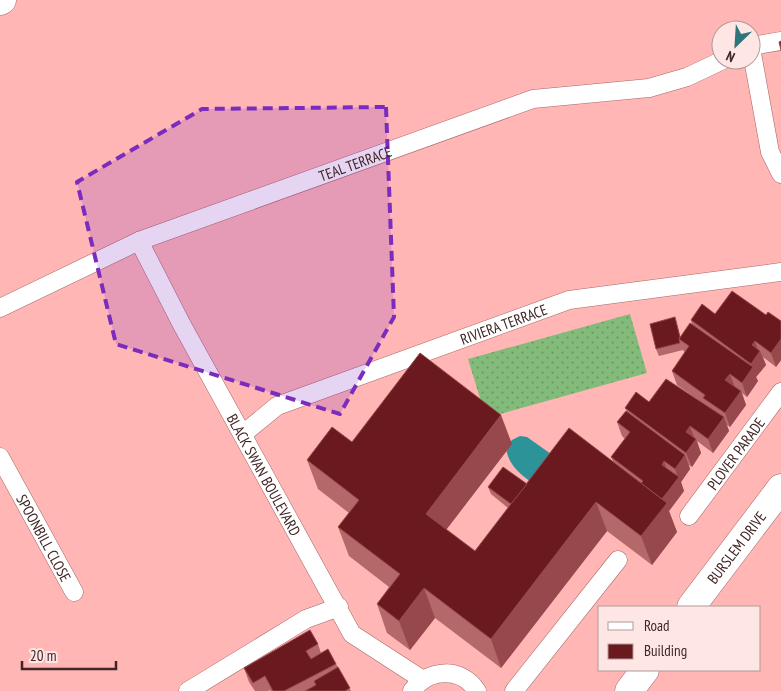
<svg xmlns="http://www.w3.org/2000/svg" width="781" height="691" viewBox="0 0 781 691" font-family="'PT Sans Narrow',sans-serif">
	<defs>
		<pattern id="grass-dots" width="8" height="8" patternUnits="userSpaceOnUse" patternTransform="scale(1.25)"><rect width="8" height="8" fill="#83bb7b"/><path d="M2 2h.1M6 6h.1" fill="none" stroke="#6d9865" stroke-width="1.8" stroke-linecap="round"/></pattern>
	</defs>
	<rect width="100%" height="100%" fill="#ffb6b4"/>
	<polygon fill="url(#grass-dots)" points="630,314 647,373 486,418 468,359"/>
	<path fill="#2c9399" d="M520,436l7,1 24,17 -10,35c-16,-12 -32,-20 -35,-41l6,-8z"/>
	<g fill="none" stroke-linecap="round" stroke-linejoin="round">
		<defs>
			<g id="service">
				<polyline points="751,46 781,41"/>
				<polyline points="751,48 770,152 781,174"/>
				<path id="s1" d="M139,241l43,84 170,309 71,46"/>
				<path id="s2" d="M0,308l139,-67 394,-142 116,-11 38,-11 36,-17"/>
				<path id="s3" d="M243,434l34,-28 292,-106 212,-28"/>
				<path id="s4" d="M0,457l74,135"/>
				<path id="s5" d="M689,516l92,-124"/>
				<polyline points="188,691 306,619 339,607"/>
				<path d="M412,691c16,-23 50,-24 65,0"/>
				<polyline points="514,691 618,560"/>
			</g>
			<polyline id="minor" points="0,1 2,0"/>
			<g id="primary">
				<path id="s6" d="M691,607l90,-119"/>
				<polyline points="629,691 645,670"/>
			</g>
		</defs>
		<use href="#service" stroke="#a76665" stroke-width="19"/>
		<use href="#minor" stroke="#a76665" stroke-width="29"/>
		<use href="#primary" stroke="#a76665" stroke-width="29"/>
		<use href="#service" stroke="#fff" stroke-width="18"/>
		<use href="#minor" stroke="#fff" stroke-width="28"/>
		<use href="#primary" stroke="#fff" stroke-width="28"/>
	</g>
	<g fill="#b4686a">
		<polygon points="715,314 766,315 781,321 781,360 776,367 763,357 766,365 756,377 758,381 747,397 742,393 746,405 730,427 727,425 729,431 713,453 697,441 701,453 692,467 689,465 690,469 681,482 684,491 669,511 677,532 652,565 607,531 501,668 435,618 410,650 387,633 377,604 389,587 349,556 338,527 349,513 318,489 307,460 352,442 512,444 446,530 475,551 508,508 491,494 488,487 527,484 613,461 611,457 625,439 622,436 617,422 627,411 625,408 649,402 701,402 677,385 672,371 685,353 683,350 659,356 656,349 677,325 680,337 692,324 691,320"/>
		<polygon points="318,644 321,653 336,664 338,667 351,691 270,691 270,690 268,691 255,691 249,682 244,668"/>
	</g>
	<g fill="#97484c">
		<polygon points="781,339 781,360 776,367 771,353"/>
		<polygon points="755,341 759,353 760,351 766,365 756,377 758,381 747,397 742,383 752,368 751,364 752,345"/>
		<polygon points="730,374 735,388 725,380"/>
		<polygon points="741,391 746,405 730,427 725,413"/>
		<polygon points="501,415 512,444 436,543 426,514"/>
		<polygon points="724,417 729,431 713,453 708,439"/>
		<polygon points="690,426 695,440 686,432"/>
		<polygon points="696,439 701,453 692,467 686,453"/>
		<polygon points="685,455 690,469 681,482 684,491 669,511 677,532 652,565 641,536 661,501 678,478 675,469"/>
		<polygon points="664,461 669,475 662,465"/>
		<polygon points="596,502 607,531 501,668 491,639"/>
		<polygon points="424,588 435,618 410,650 399,621"/>
	</g>
	<g fill="#6a191f" stroke="#97484c">
		<polygon points="781,41 781,50 779,42"/>
		<polygon points="732,291 766,315 768,312 781,321 781,339 771,353 755,341 752,345 760,351 751,364 691,320 702,304 715,314"/>
		<polygon points="675,317 680,337 679,339 680,343 656,349 650,324"/>
		<polygon points="690,323 753,367 742,383 730,374 725,380 741,391 725,413 703,398 705,395 672,371 689,346 679,339"/>
		<polygon points="420,353 501,415 426,514 475,551 569,428 667,503 641,536 596,502 491,639 424,588 399,621 377,604 400,574 338,527 359,500 307,460 332,427 352,442"/>
		<polygon points="666,379 724,417 708,439 690,426 686,432 696,439 686,453 625,408 636,392 649,402"/>
		<polygon points="626,411 685,455 675,469 664,461 662,465 679,477 662,499 641,483 643,481 611,457 630,432 617,422"/>
		<polygon points="503,467 527,484 511,504 488,487"/>
		<polygon points="310,630 318,644 306,651 311,659 328,649 336,664 284,691 273,691 265,676 253,683 244,668"/>
		<polygon points="338,667 350,688 345,691 305,691 316,685 314,681"/>
	</g>
	<path fill="#7b2cbf" fill-opacity="0.2" stroke="#7b2cbf" stroke-width="4" stroke-dasharray="10 6" stroke-linejoin="round" d="M386,107l8,210 -54,97 -224,-70 -39,-162 125,-73z"/>
	<g text-anchor="middle" dominant-baseline="central" stroke-width="5" stroke-linejoin="round" paint-order="stroke">
		<g font-size="15" fill="#412525" stroke="#fee6e5">
			<text stroke="none"><textPath href="#s2" startOffset="384">TEAL TERRACE</textPath></text>
			<text stroke="none"><textPath href="#s3" startOffset="285">RIVIERA TERRACE</textPath></text>
			<text stroke="none"><textPath href="#s5" startOffset="78">PLOVER PARADE</textPath></text>
			<text stroke="none"><textPath href="#s1" startOffset="265">BLACK SWAN BOULEVARD</textPath></text>
			<text stroke="none"><textPath href="#s4" startOffset="92">SPOONBILL CLOSE</textPath></text>
			<text stroke="none"><textPath href="#s6" startOffset="75">BURSLEM DRIVE</textPath></text>
		</g>
	</g>
	<rect x="598" y="606" width="162" height="65" fill="#fee6e5" stroke="#b29998"/>
	<rect x="608" y="622" width="25" height="8" fill="#ffffff" stroke="#b29998"/>
	<text x="644" y="631" font-size="15" fill="#412525">Road</text>
	<rect x="608" y="644" width="25" height="15" fill="#6a191f" stroke="#b29998"/>
	<text x="644" y="656" font-size="15" fill="#412525">Building</text>
	<g transform="translate(736 45) rotate(205)"><circle r="24" fill="#fee6e5" stroke="#b29998"/>
	<path d="M0-4L9 19L0 12L-9 19Z" fill="#2d777c"/>
	<text y="-8" font-size="14" font-weight="bold" text-anchor="middle" fill="#412525">N</text>
	</g>
	<path d="M22 661v8h94v-8" fill="none" stroke="#412525" stroke-width="2.5"/>
	<text x="30" y="661" font-size="15" fill="#412525" stroke="#fee6e5" stroke-width="4" paint-order="stroke">20 m</text>
</svg>
